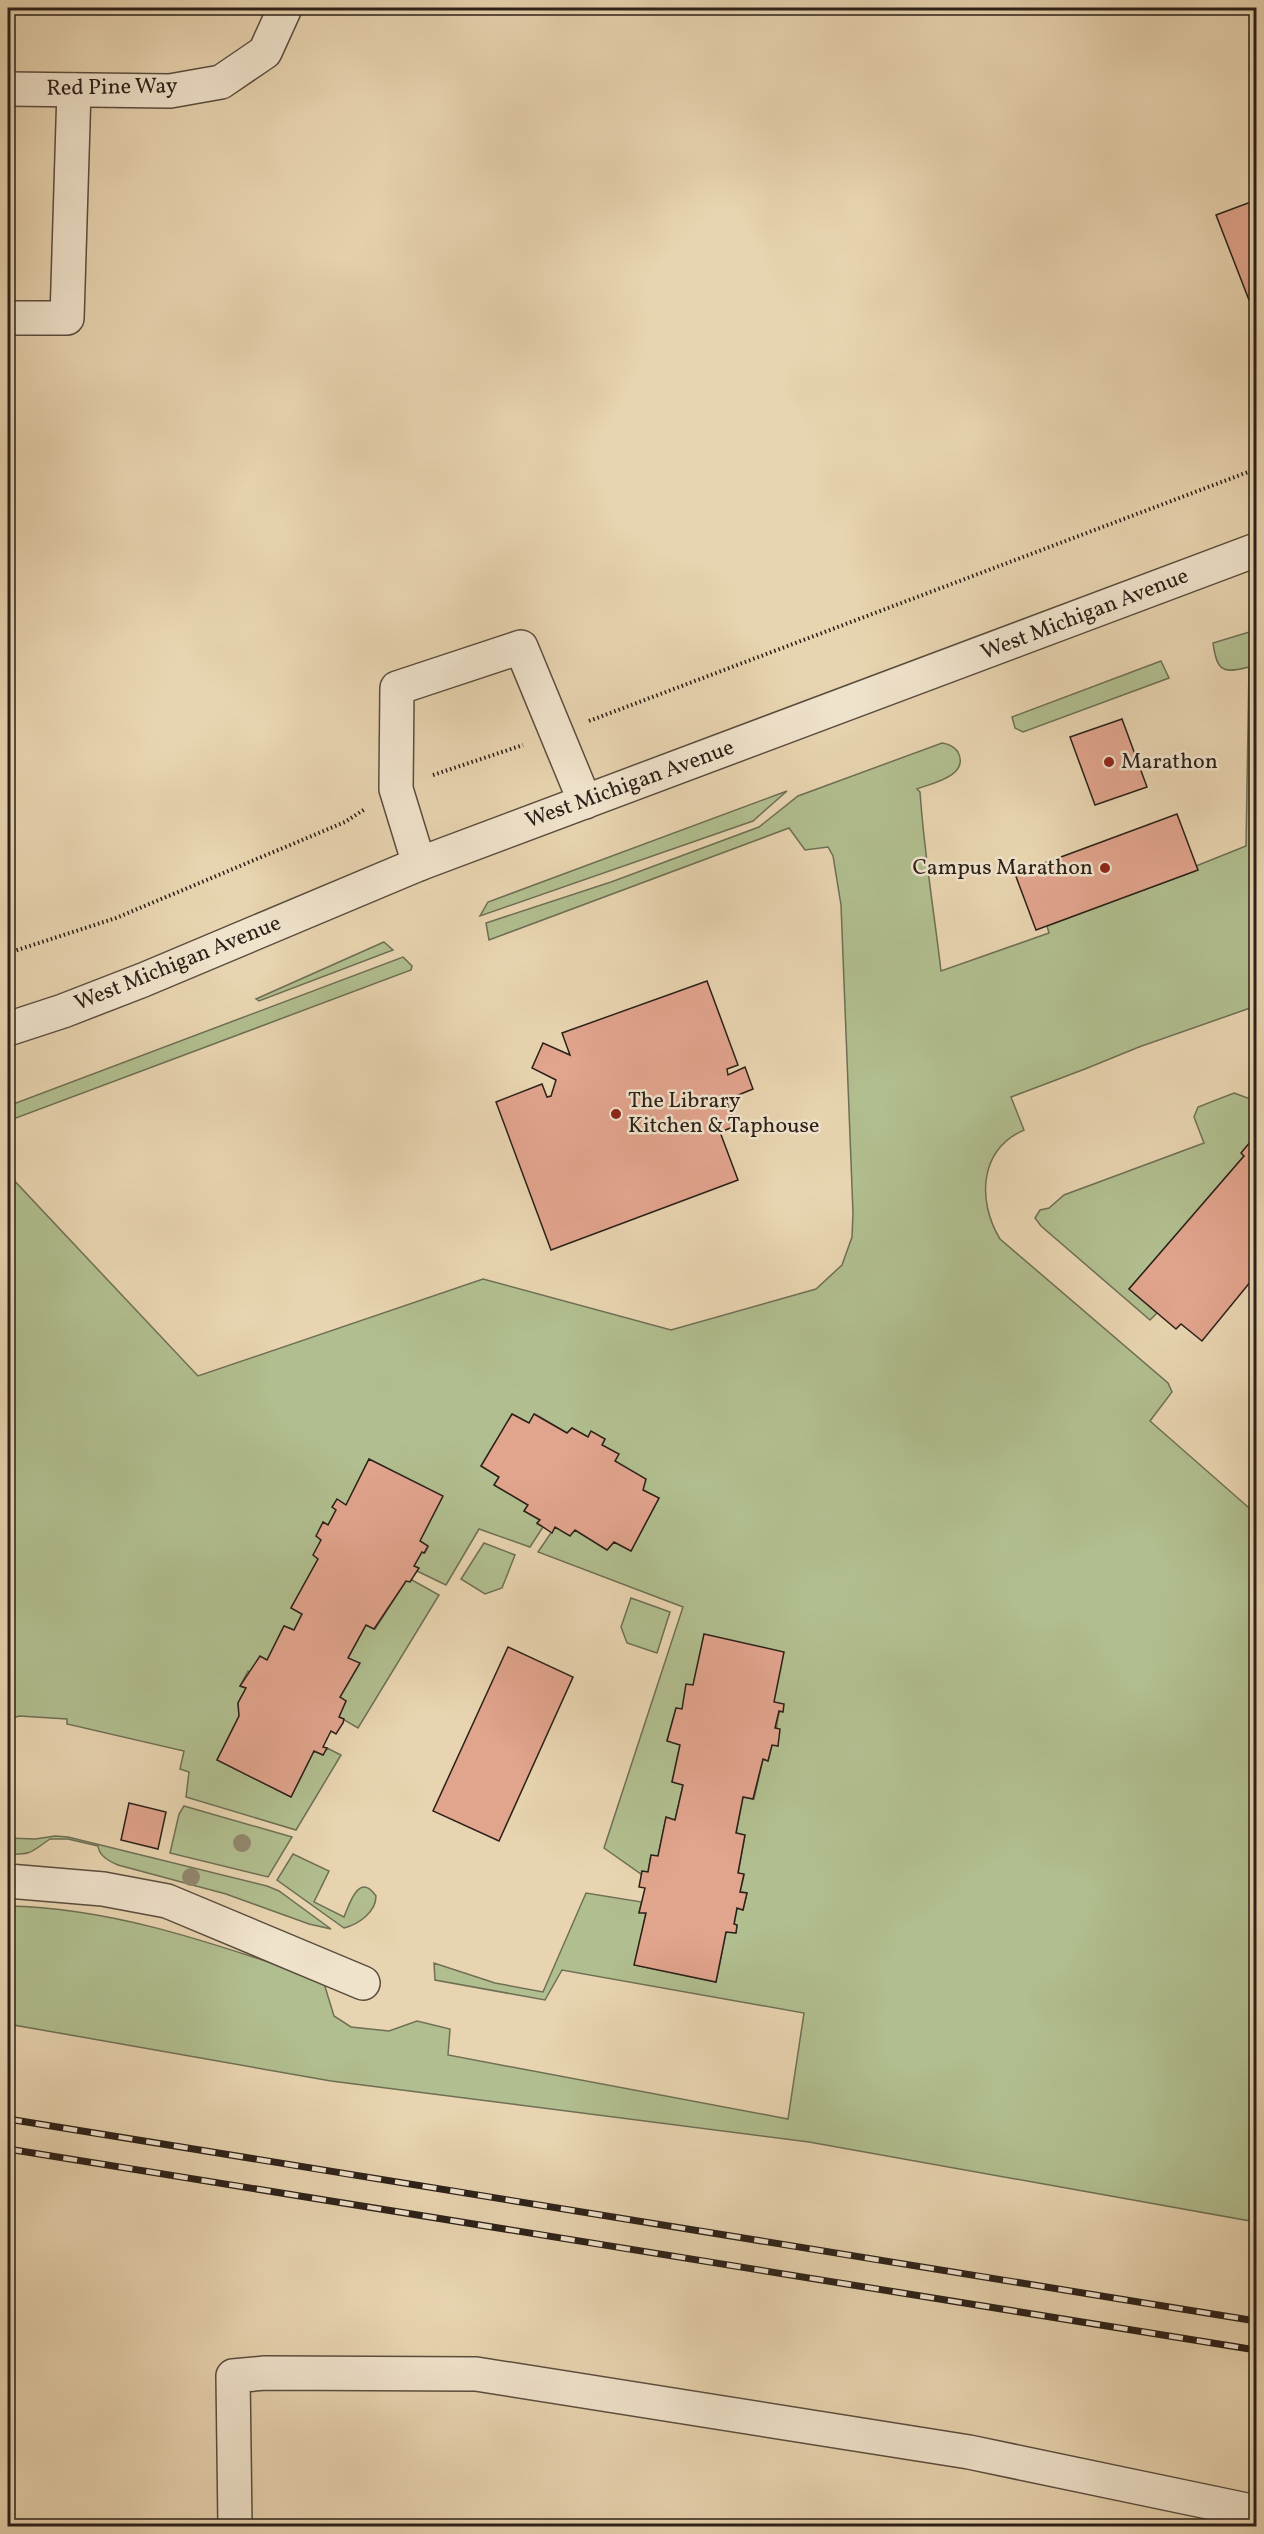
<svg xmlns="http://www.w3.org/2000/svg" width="1264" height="2534" viewBox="0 0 1264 2534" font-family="Vollkorn,serif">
	<rect width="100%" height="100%" fill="#e8d4b0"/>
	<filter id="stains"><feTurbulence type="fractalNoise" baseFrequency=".00333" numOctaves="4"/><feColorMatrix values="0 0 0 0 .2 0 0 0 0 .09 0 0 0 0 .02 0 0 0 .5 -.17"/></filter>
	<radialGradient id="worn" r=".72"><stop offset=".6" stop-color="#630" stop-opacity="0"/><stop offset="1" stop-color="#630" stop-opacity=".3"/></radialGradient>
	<g fill="#b1be8f" stroke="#6e6f54" stroke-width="1.5">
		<path d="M1256,630v248l-2,92 2,46 -3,-9 -114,40 -54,22 -74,28 13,33c-45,20 -47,71 -24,109l168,144 4,9 -22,29 106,93v708l-447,-80 -478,-61 -323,-57v-118c109,2 212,40 315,74l11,36 17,11 38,4 28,-10 33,8 -2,26 340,64 16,-106 -242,-43 -17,30 -110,-20 -1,-17 61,20 48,9 43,-99 56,9 -3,10 7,1 -11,52 81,17 10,-50 10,1 1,-8 -3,-1 3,-16 6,2 4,-17 -7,-1 4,-17 -6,-2 7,-38 -9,-2 7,-36 11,2 9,-40 5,2 4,-16 6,1c-3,-16 -2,-29 5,-42l-90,-19 -11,24 -6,-1 -9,32 13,5 -8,37 11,3 -8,35 -9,-2 -8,38 -7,-1 -3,17 -6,-1 -1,3 -37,-26 79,-241 -145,-55 17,-25 20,3 32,20 7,-8 17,9 28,-53 -16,-8 -28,-29 3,-7 -16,-9 3,-6 -14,-7 -3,5 -16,-9 -5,5 -32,-19 -6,9 -17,-9 -31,52 18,11 -5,8 34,20 -4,6 16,9 -3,4 6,3 -13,20 -51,-18 -33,56 -29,-14 1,-3 -4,-2 8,-14 3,1 3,-6 -8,-6 -51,-82 -23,46 -8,-5 -2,10 -8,15 -5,-3 -5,37 -27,49 11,6 -8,16 -10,-4 -17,34 -16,13 -3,-2 -8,15 6,2 -8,15 1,13 -22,44 74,37 23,-46 9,4 4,-7 14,7 -45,75 -110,-33 3,-25 -9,-3 4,-18 -117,-27v-5l-48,-3 -11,4v-546l190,202 285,-97 188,51 145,-41 26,-24 10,-28 1,-24 -12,-308 -8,-49 -5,-9 -23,3 -16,-22 -300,112 -3,-17 125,-41 148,-55 39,-31 144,-53c7,1 12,3 16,9 12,24 -26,31 -41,37l3,3c4,60 14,119 21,179l108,-38 -2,-7 150,-56 -1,-4 50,-20 3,-179c-27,7 -32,4 -36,-24z"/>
		<polygon points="1161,661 1169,678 1023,732 1015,728 1012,717"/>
		<polygon points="787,791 753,821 480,916 488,902"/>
		<polygon points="384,942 393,950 259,1001 256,999"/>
		<polygon points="403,957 412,966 411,970 8,1121 8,1106"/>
		<polygon points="1234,1093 1256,1101 1256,1135 1242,1153 1244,1156 1129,1289 1157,1313 1150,1320 1041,1226 1035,1218 1040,1210 1049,1208 1064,1195 1204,1143 1194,1117 1198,1107"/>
		<polygon points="484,1543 515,1555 502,1588 485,1594 461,1579"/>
		<polygon points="412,1580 439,1595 358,1728 339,1717 346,1701 340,1697 348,1658 366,1625 375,1629 406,1581"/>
		<polygon points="631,1598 670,1612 657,1653 627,1643 621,1627"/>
		<polygon points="184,1806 292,1837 268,1877 170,1853 179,1814"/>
		<path d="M55,1836l13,1 199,49 12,5 52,38 -22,-5 -83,-30 -108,-29c-9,-4 -19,-9 -20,-19l-30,-7h-18c-19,13 -18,16 -42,15v-16l27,1z"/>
		<path d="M293,1854l36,17 -15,31 30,15c5,-12 15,-46 32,-21 0,16 -17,28 -32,32l-67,-48z"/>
	</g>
	<g fill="#e1a48d" stroke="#2b2018" stroke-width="1.5">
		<polygon points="1256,200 1256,297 1249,300 1216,215"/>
		<polygon points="1122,719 1147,787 1095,805 1070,737"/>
		<polygon points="1177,814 1198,870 1036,930 1015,874"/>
		<polygon points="707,981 738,1065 727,1069 728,1075 745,1067 753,1089 726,1100 736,1126 720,1132 738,1180 551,1250 496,1102 542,1084 547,1097 551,1096 556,1080 532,1068 543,1043 570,1055 562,1033"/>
		<polygon points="1256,1135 1256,1275 1202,1341 1181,1324 1176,1329 1129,1289 1244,1156 1241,1153"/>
		<polygon points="512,1414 529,1423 534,1414 567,1433 572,1428 588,1437 591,1431 605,1439 602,1445 619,1454 615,1461 646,1479 643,1490 659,1498 631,1551 614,1542 607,1550 575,1530 570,1536 555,1527 552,1533 537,1523 540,1520 524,1511 528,1505 494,1485 499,1477 481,1466"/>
		<polygon points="369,1459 443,1496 420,1541 428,1546 424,1553 422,1552 414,1566 419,1568 417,1571 410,1582 406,1581 374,1629 366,1625 348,1658 360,1663 340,1697 346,1701 339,1717 344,1719 343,1723 336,1734 331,1731 323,1747 327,1748 323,1755 314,1751 291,1797 217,1760 239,1716 238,1703 246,1688 240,1686 260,1656 267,1660 284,1626 294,1630 302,1614 291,1608 318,1559 313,1555 321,1540 316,1536 323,1522 328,1525 336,1510 332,1507 337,1499 346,1505"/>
		<polygon points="704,1634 784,1652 774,1702 784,1704 783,1712 779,1711 775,1728 780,1729 778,1746 772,1745 768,1761 763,1759 753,1799 743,1797 736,1833 745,1835 738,1873 744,1874 740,1892 747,1893 743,1910 737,1908 734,1924 737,1925 736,1933 726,1932 716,1982 634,1965 646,1913 639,1913 645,1888 639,1887 642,1871 648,1872 651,1855 658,1856 666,1817 675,1820 683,1785 672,1782 680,1745 667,1741 676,1708 682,1709 686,1684 693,1685"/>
		<polygon points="508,1647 573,1677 499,1841 433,1811"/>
		<polygon points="129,1803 166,1812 158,1849 121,1840"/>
	</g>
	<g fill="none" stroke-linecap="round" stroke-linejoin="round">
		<defs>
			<g id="minor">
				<polyline points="8,89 170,91 221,82 265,52 285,8"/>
				<polyline points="8,318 67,318 74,90"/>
				<polyline points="419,864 396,789 397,688 521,647 585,802"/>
				<polyline points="8,1029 63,1011 143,980 419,864 1256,550"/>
				<polyline points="8,1881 103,1889 167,1901 363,1983"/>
				<polyline points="235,2526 233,2376 265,2373 476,2374 969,2452 1256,2512"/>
			</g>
		</defs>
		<use href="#minor" stroke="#5a4d3e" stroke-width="36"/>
		<g stroke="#2b2018" stroke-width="4" stroke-dasharray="1.5 3" stroke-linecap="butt">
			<polyline points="589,721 1256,469"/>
			<polyline points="433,775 523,745"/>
			<polyline points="8,953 116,918 345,822 365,809"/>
		</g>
		<use href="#minor" stroke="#f0e3cc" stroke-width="33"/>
		<defs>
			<g id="rail">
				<polyline points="8,2119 1256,2321"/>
				<polyline points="8,2149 1256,2350"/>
			</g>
		</defs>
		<use href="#rail" stroke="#2b2018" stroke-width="7"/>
		<use href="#rail" stroke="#f0e3cc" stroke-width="4.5" stroke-dasharray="14" stroke-linecap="butt"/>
	</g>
	<g fill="#92876d">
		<circle cx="242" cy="1843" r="9"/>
		<circle cx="191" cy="1877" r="9"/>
	</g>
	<g fill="#8f2418" stroke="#f0e3cc" stroke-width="2">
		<circle cx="1109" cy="762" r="6"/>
		<circle cx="1105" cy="868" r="6"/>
		<circle cx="616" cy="1114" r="6"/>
	</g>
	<g text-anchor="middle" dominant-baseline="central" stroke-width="5" stroke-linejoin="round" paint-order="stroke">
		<g font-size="22" fill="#2b2018" stroke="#f0e3cc">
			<text transform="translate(112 88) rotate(-1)">Red Pine Way</text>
			<text transform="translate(1085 615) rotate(-21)">West Michigan Avenue</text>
			<text transform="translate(630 785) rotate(-20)">West Michigan Avenue</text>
			<text transform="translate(178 964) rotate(-22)">West Michigan Avenue</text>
		</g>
		<g font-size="22" fill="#2b2018" stroke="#f0e3cc" text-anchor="start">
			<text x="1121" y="762">Marathon</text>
			<text x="1093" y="868" text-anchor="end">Campus Marathon</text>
			<text x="628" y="1101">The Library<tspan x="628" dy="25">Kitchen &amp; Taphouse</tspan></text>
		</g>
	</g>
	<rect width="1264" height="2534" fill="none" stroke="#e8d4b0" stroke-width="30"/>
	<rect x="9" y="9" width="1246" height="2516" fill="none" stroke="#2b2018" stroke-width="3"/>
	<rect x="15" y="15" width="1234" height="2504" fill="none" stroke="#2b2018" stroke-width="1.5"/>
	<rect width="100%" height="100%" filter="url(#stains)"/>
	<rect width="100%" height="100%" fill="url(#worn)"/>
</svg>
